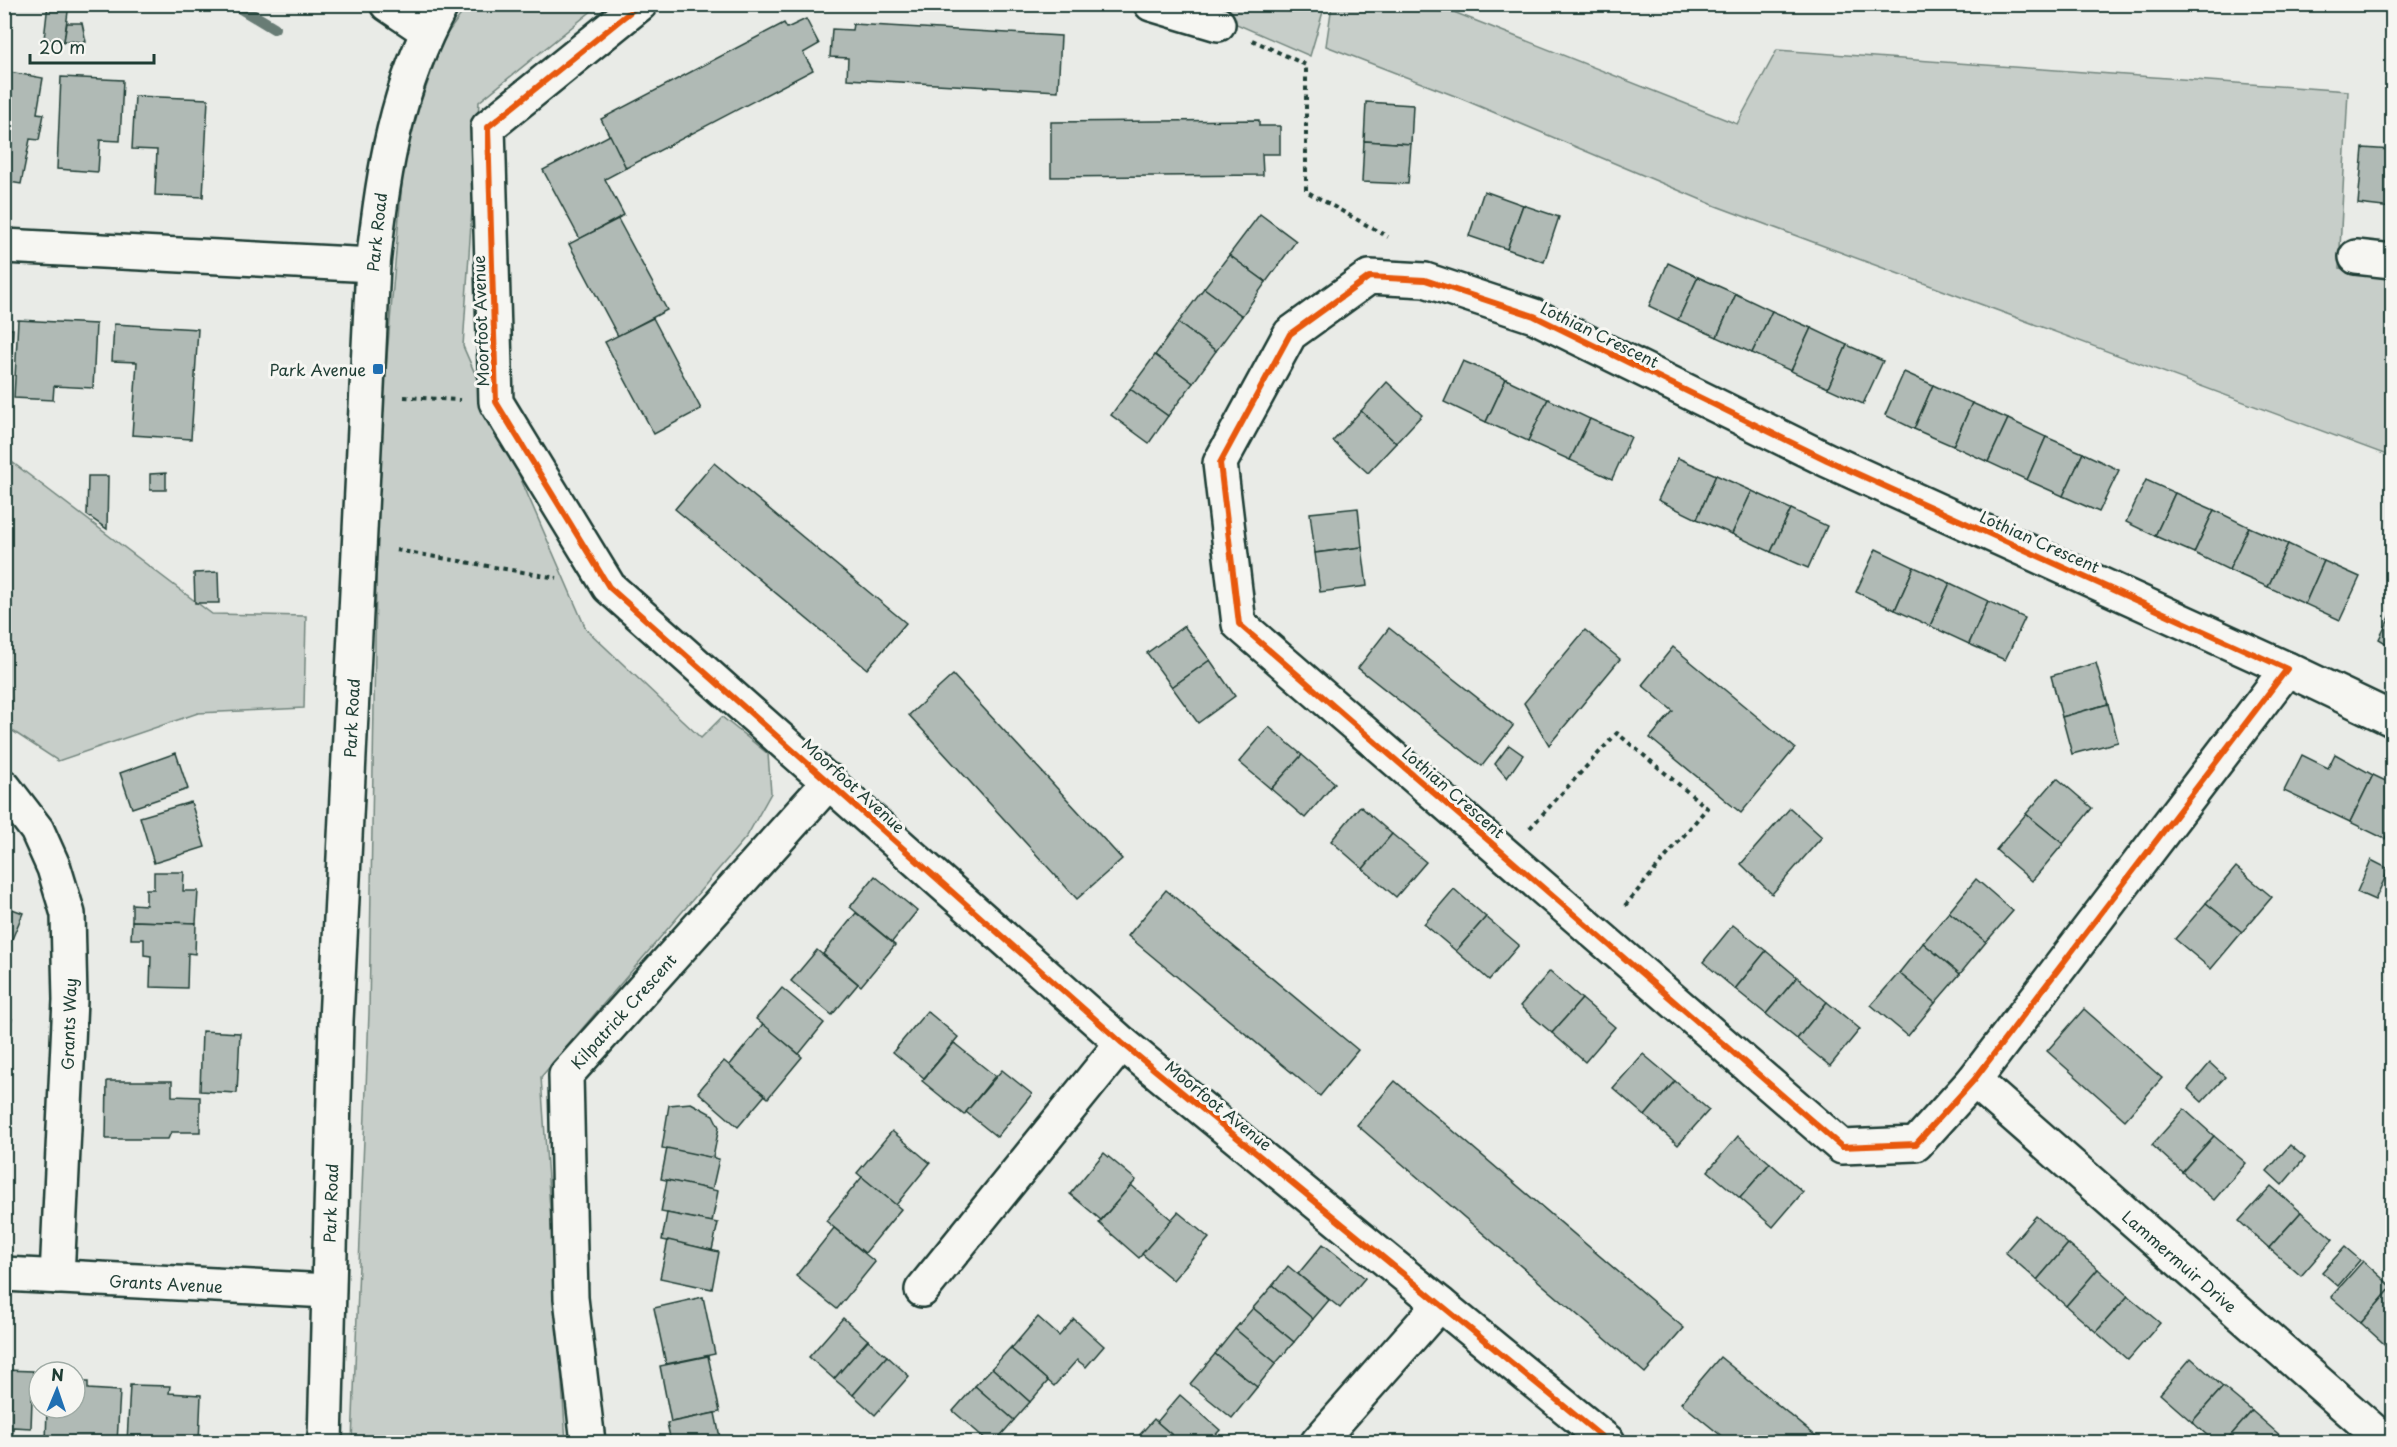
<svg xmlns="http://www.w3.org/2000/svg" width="2397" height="1447" viewBox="0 0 2397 1447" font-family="'Playpen Sans',sans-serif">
	<rect width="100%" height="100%" fill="#e9ebe7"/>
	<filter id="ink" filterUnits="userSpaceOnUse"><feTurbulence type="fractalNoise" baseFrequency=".0167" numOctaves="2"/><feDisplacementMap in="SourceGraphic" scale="12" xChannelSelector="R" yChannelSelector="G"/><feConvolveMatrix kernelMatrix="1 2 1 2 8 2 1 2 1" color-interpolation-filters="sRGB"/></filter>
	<g filter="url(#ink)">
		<g fill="#c7cec9" stroke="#73867e" stroke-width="1.5">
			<polygon points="468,5 599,5 479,102 463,346 586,629 701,738 722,717 768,754 771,793 747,836 541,1077 566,1442 352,1442 369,1013 378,461 405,147 443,39"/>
			<polygon points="1193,5 1325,5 1310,56"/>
			<polygon points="1332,5 1436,5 1737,124 1777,50 2348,91 2339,268 2392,275 2392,457 1716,206 1455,96 1326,46"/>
			<polygon points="4,456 212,614 306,616 304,708 198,713 58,761 5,726"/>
		</g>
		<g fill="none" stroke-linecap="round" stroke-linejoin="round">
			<polyline stroke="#687c75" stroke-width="12" points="234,4 274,28"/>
		</g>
		<g fill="#b0bab5" stroke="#1f3d34" stroke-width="1.5">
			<polygon points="48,4 69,4 64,42 44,39"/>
			<polygon points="806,19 819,44 803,53 813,70 626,168 601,119 784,23 787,28"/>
			<polygon points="67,23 82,23 86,42 64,41"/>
			<polygon points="853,24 1061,36 1058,91 847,79 848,58 830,57 832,29 852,30"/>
			<polygon points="4,71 43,78 37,113 44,114 39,140 30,139 21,184 4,181"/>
			<polygon points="61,77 123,80 120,141 100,140 98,172 57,169"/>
			<polygon points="135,96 208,99 203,197 155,195 157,150 132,149"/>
			<polygon points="1366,102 1413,105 1411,144 1364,141"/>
			<polygon points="1259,120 1259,126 1280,126 1280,154 1262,154 1263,175 1051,177 1051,122"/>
			<polygon points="610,135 626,168 605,179 624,215 580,239 543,170"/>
			<polygon points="1364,141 1411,144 1408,184 1362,182"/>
			<polygon points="2363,148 2392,150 2392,208 2358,204"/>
			<polygon points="1484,191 1523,205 1507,249 1469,236"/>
			<polygon points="1523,205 1559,217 1544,262 1507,249"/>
			<polygon points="1260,214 1296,241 1266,282 1229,255"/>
			<polygon points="618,219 667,310 618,336 569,244"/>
			<polygon points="1229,255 1266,282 1242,316 1204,288"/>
			<polygon points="1668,263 1698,277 1678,320 1649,306"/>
			<polygon points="1698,277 1736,294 1717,337 1678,320"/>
			<polygon points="1204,288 1242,316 1216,351 1178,323"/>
			<polygon points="1736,294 1772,311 1752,353 1717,337"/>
			<polygon points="1772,311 1811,328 1791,371 1752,353"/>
			<polygon points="653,318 701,409 654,434 605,342"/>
			<polygon points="18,320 96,324 93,388 54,386 53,400 14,398"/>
			<polygon points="1178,323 1216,351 1193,383 1155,355"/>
			<polygon points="114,324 198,329 191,439 132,435 137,362 112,361"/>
			<polygon points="1811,328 1847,345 1828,388 1791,371"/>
			<polygon points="4,329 13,329 9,400 4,400"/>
			<polygon points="1847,345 1883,361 1863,404 1828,388"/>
			<polygon points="1155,355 1193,383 1168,416 1130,389"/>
			<polygon points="1463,361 1506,379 1486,422 1444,402"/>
			<polygon points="1904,372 1933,385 1914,429 1885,415"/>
			<polygon points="1506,379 1548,399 1528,441 1486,422"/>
			<polygon points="1387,382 1422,415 1396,443 1361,411"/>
			<polygon points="1933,385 1972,403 1953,446 1914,429"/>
			<polygon points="1130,389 1168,416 1149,443 1111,415"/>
			<polygon points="1548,399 1590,419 1570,460 1528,441"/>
			<polygon points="1972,403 2008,419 1988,462 1953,446"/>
			<polygon points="1361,411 1396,443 1368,473 1333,441"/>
			<polygon points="1590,419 1631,437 1612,479 1570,460"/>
			<polygon points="2008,419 2046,437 2027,480 1988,462"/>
			<polygon points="2046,437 2083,453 2063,496 2027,480"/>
			<polygon points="2083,453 2119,470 2099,512 2063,496"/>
			<polygon points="1678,458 1716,475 1697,519 1658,500"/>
			<polygon points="714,463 906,623 867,669 675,509"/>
			<polygon points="166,473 166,490 150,490 150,474"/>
			<polygon points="1716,475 1752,491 1732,534 1697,519"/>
			<polygon points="88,476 108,476 107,529 87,515"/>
			<polygon points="2146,480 2175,493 2155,536 2126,522"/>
			<polygon points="1752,491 1791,509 1771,552 1732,534"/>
			<polygon points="2175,493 2214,510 2194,553 2155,536"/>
			<polygon points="1358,508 1362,547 1315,553 1310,513"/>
			<polygon points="1791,509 1827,526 1808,568 1771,552"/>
			<polygon points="2214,510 2249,527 2229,570 2194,553"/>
			<polygon points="2249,527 2288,544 2268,587 2229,570"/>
			<polygon points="2288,544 2324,561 2305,604 2268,587"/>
			<polygon points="1362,547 1367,586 1320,592 1315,553"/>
			<polygon points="1876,549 1914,567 1895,610 1856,592"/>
			<polygon points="2324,561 2360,577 2340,620 2305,604"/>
			<polygon points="1914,567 1950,583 1930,626 1895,610"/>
			<polygon points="218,572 219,603 195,603 194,573"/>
			<polygon points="1950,583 1988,601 1969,644 1930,626"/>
			<polygon points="1988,601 2025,618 2005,660 1969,644"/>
			<polygon points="2392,613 2392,647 2379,639"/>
			<polygon points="1184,626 1210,660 1172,687 1147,653"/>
			<polygon points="1389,628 1513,726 1482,766 1358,668"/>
			<polygon points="1585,630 1620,659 1549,745 1524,703"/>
			<polygon points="1673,647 1795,748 1741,813 1650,738 1673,711 1642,685"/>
			<polygon points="1210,660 1235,696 1198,723 1172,687"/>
			<polygon points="2096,663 2108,704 2062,717 2051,676"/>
			<polygon points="953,675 1122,859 1077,899 909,715"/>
			<polygon points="2108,704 2118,742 2072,754 2062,717"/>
			<polygon points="1269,727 1302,755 1271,789 1239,762"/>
			<polygon points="1509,745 1523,755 1507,778 1495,764"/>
			<polygon points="176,753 188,789 132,808 120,773"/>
			<polygon points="2335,754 2373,775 2350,822 2284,791 2302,755 2328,768"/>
			<polygon points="1302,755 1335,783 1305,818 1271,789"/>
			<polygon points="2373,775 2392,784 2392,824 2385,839 2350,822"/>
			<polygon points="2057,778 2092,808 2063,844 2026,814"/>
			<polygon points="191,802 205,847 154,863 140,817"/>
			<polygon points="1360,806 1392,834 1363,869 1331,841"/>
			<polygon points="1790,808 1822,837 1772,894 1741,864"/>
			<polygon points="2026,814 2063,844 2032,881 1996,850"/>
			<polygon points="1392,834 1426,862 1396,897 1363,869"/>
			<polygon points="2371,860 2389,869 2375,900 2357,892"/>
			<polygon points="2236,867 2272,897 2242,932 2206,903"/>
			<polygon points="154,872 184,872 183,891 198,891 196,923 132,921 132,904 146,905 146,889 154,889"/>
			<polygon points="875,876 917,911 892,942 850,907"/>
			<polygon points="1976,879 2013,911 1986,942 1949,912"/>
			<polygon points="1454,889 1486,917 1456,951 1424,924"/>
			<polygon points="1166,890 1358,1050 1320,1096 1128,936"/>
			<polygon points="2206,903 2242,932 2211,969 2175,939"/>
			<polygon points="4,906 23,913 10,944 4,941"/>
			<polygon points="1949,912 1986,942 1960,974 1923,943"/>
			<polygon points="856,913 895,945 861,986 823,954"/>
			<polygon points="1486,917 1519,945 1489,980 1456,951"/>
			<polygon points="132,921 196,923 195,954 188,953 187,988 150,987 151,956 144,955 144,939 131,939"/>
			<polygon points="1733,925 1766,951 1735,989 1703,962"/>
			<polygon points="1923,943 1960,974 1935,1003 1899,973"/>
			<polygon points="817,950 858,984 832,1015 791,981"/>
			<polygon points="1766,951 1797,977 1766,1014 1735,989"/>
			<polygon points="1550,971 1582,999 1552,1033 1520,1006"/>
			<polygon points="1899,973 1935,1003 1908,1036 1871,1005"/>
			<polygon points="1797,977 1827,1002 1797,1039 1766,1014"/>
			<polygon points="782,988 824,1023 799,1054 756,1019"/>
			<polygon points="1582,999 1615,1027 1585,1062 1552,1033"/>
			<polygon points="1827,1002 1860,1029 1830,1066 1797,1039"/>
			<polygon points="2084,1009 2162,1078 2125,1120 2047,1051"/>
			<polygon points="927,1011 958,1037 924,1078 893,1052"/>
			<polygon points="4,1016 12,1019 4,1041"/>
			<polygon points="763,1024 802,1057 768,1098 729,1066"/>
			<polygon points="202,1031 240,1033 237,1093 200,1091"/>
			<polygon points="954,1043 995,1076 964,1115 922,1081"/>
			<polygon points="1643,1054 1675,1081 1645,1116 1613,1088"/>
			<polygon points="724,1061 765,1095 738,1127 698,1092"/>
			<polygon points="2210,1063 2225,1077 2202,1102 2188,1089"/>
			<polygon points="1002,1070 1032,1094 997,1137 966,1112"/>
			<polygon points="107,1081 172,1081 172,1096 200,1097 200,1132 171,1132 168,1139 106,1139"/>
			<polygon points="1395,1081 1684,1328 1645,1373 1357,1125"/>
			<polygon points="1675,1081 1709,1110 1678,1145 1645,1116"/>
			<polygon points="691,1103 713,1115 719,1127 713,1158 662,1148 669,1105"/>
			<polygon points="2184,1109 2214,1136 2182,1172 2152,1145"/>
			<polygon points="892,1131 930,1163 896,1205 857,1173"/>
			<polygon points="1738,1136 1770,1163 1740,1198 1708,1171"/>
			<polygon points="2214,1136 2246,1163 2214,1200 2182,1172"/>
			<polygon points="2290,1145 2305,1158 2282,1185 2267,1171"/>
			<polygon points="667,1148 719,1159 712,1190 661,1179"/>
			<polygon points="1104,1153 1136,1180 1101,1220 1070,1194"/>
			<polygon points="1770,1163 1803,1192 1773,1227 1740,1198"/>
			<polygon points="862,1177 901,1209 865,1253 826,1221"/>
			<polygon points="667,1180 718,1191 712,1222 661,1212"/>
			<polygon points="1131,1185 1172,1220 1139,1258 1099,1223"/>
			<polygon points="2271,1186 2301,1212 2269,1248 2239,1221"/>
			<polygon points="1178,1212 1209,1238 1173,1280 1142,1254"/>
			<polygon points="2301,1212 2333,1239 2301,1276 2269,1248"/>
			<polygon points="667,1213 718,1223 712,1250 662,1240"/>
			<polygon points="2036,1216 2068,1244 2037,1280 2005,1252"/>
			<polygon points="834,1228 875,1262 837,1309 796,1276"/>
			<polygon points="668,1240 719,1252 712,1289 660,1278"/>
			<polygon points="1323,1244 1365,1278 1340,1308 1298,1274"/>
			<polygon points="2068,1244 2098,1269 2066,1306 2037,1280"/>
			<polygon points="2345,1247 2360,1260 2338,1286 2322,1272"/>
			<polygon points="2363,1261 2392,1287 2361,1323 2331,1297"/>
			<polygon points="1288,1266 1329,1300 1313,1319 1273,1285"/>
			<polygon points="2098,1269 2128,1296 2096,1332 2066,1306"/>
			<polygon points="1273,1285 1313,1319 1294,1342 1253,1308"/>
			<polygon points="2392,1287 2392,1351 2361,1323"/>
			<polygon points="2128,1296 2160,1323 2128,1360 2096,1332"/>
			<polygon points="703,1297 715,1354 666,1364 654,1308"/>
			<polygon points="1253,1308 1294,1342 1276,1363 1235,1329"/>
			<polygon points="1038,1317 1059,1336 1074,1319 1104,1346 1086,1367 1077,1360 1054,1386 1011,1349"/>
			<polygon points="843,1318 868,1340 834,1379 809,1357"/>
			<polygon points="1235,1329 1276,1363 1257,1387 1215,1354"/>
			<polygon points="868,1340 887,1356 853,1395 834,1379"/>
			<polygon points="1012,1346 1011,1349 1048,1381 1030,1402 992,1368"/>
			<polygon points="1215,1354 1257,1387 1232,1418 1190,1384"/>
			<polygon points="708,1356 720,1412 671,1422 660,1366"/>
			<polygon points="887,1356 909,1376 875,1415 853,1395"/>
			<polygon points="1720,1357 1823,1442 1729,1442 1681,1403"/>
			<polygon points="2191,1358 2223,1387 2192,1422 2160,1394"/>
			<polygon points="992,1368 1030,1402 1014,1420 975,1386"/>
			<polygon points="4,1370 33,1371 31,1428 13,1427 13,1433 4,1432"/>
			<polygon points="75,1382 88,1382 88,1389 120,1391 117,1442 46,1442 47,1408 75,1408"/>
			<polygon points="130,1385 170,1386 169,1393 201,1395 199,1442 127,1442"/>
			<polygon points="975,1386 1014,1420 995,1442 989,1442 953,1411"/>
			<polygon points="2223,1387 2252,1411 2225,1442 2215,1442 2192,1422"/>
			<polygon points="1180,1395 1220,1430 1209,1442 1180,1442 1157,1422"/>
			<polygon points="2252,1411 2283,1438 2279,1442 2225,1442"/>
			<polygon points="715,1413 721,1442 671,1442 667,1423"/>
			<polygon points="1154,1419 1157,1422 1180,1442 1134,1441"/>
		</g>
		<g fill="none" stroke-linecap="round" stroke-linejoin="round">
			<defs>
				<g id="minor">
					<polyline points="387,4 427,31"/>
					<polyline points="640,4 488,127 496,402 609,587 1122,1043 1608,1442"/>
					<polyline points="1151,4 1218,24"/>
					<polyline points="4,246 373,265"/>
					<polyline points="2356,257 2392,261"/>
					<polygon points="1369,277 1425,280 1534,316 1827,460 2287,669 1974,1080 1916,1144 1842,1147 1239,624 1220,463 1290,334"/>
					<polyline points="2287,669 2392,719"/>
					<polyline points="4,787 37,830 54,868 68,914 70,1000 57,1277"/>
					<polyline points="1974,1080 2386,1442"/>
					<polyline points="4,1274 328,1291"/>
					<polyline points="922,1290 1122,1043"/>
					<polyline points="588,1442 571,1298 566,1075 830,781"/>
					<polyline points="1318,1442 1440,1304"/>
				</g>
				<path id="tertiary" d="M325,1442l11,-421 37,-756c10,-94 23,-177 69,-261"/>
			</defs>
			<use href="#minor" stroke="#1f3d34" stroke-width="38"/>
			<use href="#tertiary" stroke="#1f3d34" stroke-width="38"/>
			<g stroke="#1f3d34" stroke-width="4" stroke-dasharray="4.5 4.5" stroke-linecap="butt">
				<polyline points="1252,40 1306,65 1306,191 1388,237"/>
				<polyline points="404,397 460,400"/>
				<polyline points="396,550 557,578"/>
				<polyline points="1530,828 1617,733 1707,808 1623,908"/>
			</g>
			<use href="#minor" stroke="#f6f6f2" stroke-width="33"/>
			<use href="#tertiary" stroke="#f6f6f2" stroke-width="33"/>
			<defs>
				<g id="cycleway">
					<polyline points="640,4 488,127 496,402 609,587 1122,1043 1608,1442"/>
					<polygon points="1369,277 1425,280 1534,316 1827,460 2287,669 1974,1080 1916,1144 1842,1147 1239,624 1220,463 1290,334"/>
				</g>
			</defs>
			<use href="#cycleway" stroke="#f6f6f2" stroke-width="10"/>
			<use href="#cycleway" stroke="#e8590c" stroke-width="6"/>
		</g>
	</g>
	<rect fill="#1f6fb2" stroke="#f6f6f2" stroke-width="2" x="372" y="363" width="12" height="12" rx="3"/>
	<g text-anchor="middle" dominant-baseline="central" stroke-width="6" stroke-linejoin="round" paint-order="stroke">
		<g font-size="16" fill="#1f3d34" stroke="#f6f6f2">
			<text transform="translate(376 232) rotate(-84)">Park Road</text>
			<text transform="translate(480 321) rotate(-92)">Moorfoot Avenue</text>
			<text transform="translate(1600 334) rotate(26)">Lothian Crescent</text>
			<text transform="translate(2040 541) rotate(24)">Lothian Crescent</text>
			<text transform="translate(351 718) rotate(-87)">Park Road</text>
			<text transform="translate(854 785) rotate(42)">Moorfoot Avenue</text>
			<text transform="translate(1454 792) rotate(41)">Lothian Crescent</text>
			<text transform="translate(623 1011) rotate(-48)">Kilpatrick Crescent</text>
			<text transform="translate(68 1024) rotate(-88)">Grants Way</text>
			<text transform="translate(1219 1105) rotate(39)">Moorfoot Avenue</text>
			<text transform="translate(330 1203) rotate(-88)">Park Road</text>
			<text transform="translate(2180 1261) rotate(41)">Lammermuir Drive</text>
			<text transform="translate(166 1283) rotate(3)">Grants Avenue</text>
		</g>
		<g font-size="16" fill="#1f3d34" stroke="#f6f6f2" text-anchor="end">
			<text x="366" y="369">Park Avenue</text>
		</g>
	</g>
	<rect width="2397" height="1447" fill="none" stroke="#f6f6f2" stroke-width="24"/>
	<rect x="12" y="12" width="2373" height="1423" fill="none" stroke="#1f3d34" stroke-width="2" filter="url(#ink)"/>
	<g transform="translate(57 1390) rotate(2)"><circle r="28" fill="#f6f6f2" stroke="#a0aca6" stroke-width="1.5"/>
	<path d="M0-4.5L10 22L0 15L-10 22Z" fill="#1f6fb2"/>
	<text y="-9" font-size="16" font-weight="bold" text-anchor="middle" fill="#1f3d34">N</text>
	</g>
	<path d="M30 54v9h124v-9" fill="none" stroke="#1f3d34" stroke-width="3"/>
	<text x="39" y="54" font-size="18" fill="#1f3d34" stroke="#f6f6f2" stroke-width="4.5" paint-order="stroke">20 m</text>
</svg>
